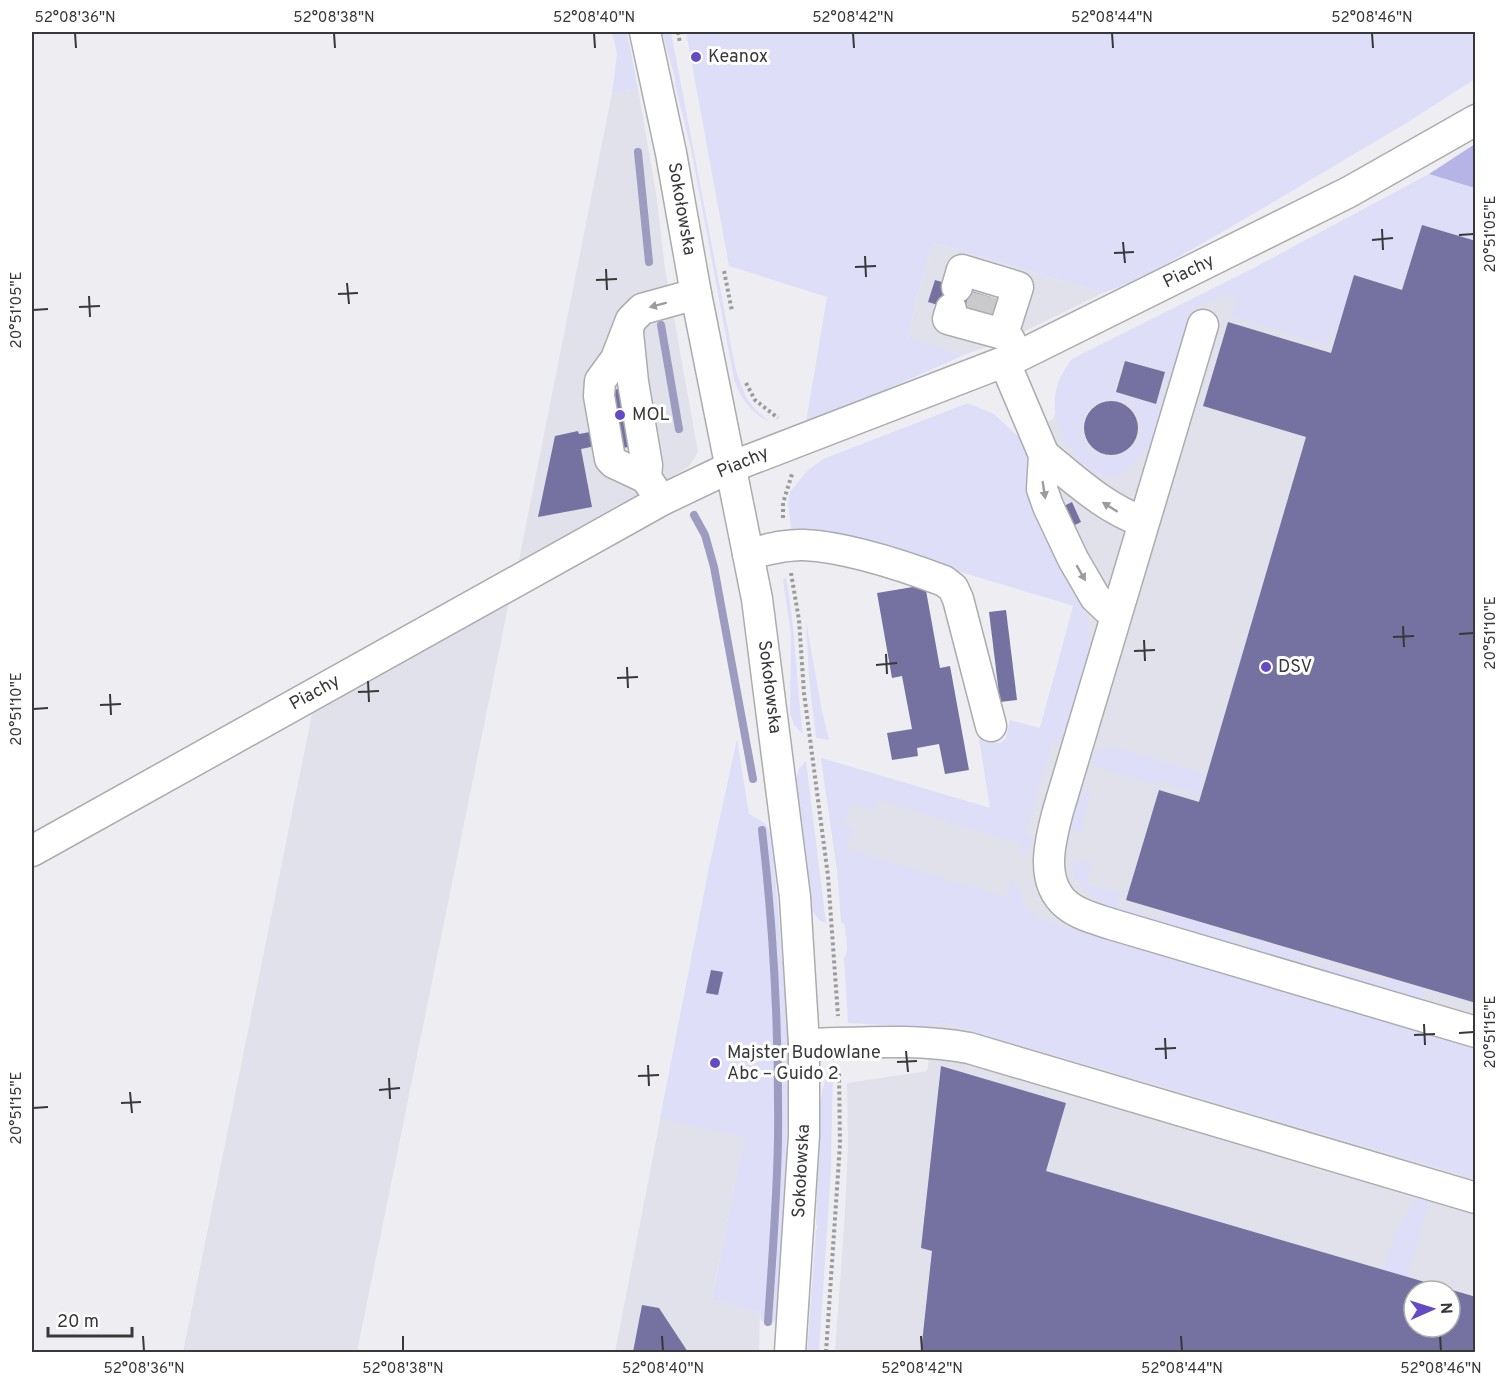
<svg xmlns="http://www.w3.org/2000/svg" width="1507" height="1384" viewBox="0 0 1507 1384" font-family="Overpass,sans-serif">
	<rect width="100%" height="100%" fill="#eeeef2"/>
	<g fill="#e1e1eb" fill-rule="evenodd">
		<polygon points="638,89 656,193 665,268 698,452 689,466 516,575 612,93"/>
		<polygon points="1429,174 1475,188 1475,1063 837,870 821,758 990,808 1040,728 1073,606 1007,440 1053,419 1078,356 1252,269"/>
		<polygon points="934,243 1103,293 1009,339 964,355 908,339 918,293"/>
		<polygon points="510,597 357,1352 183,1352 314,704"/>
		<polygon points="710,863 770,1008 712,1298 760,1312 759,1352 615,1352"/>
		<path d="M944,1023l531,156v173h-640l10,-141 3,-68 -1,-60 80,-12 7,-46zM1414,1291h36v36h-36z"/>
	</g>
	<g fill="#dfdef9">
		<polygon points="612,32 627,32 638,89 612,93 617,54"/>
		<path d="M662,32h9l65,339 10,26 9,12 15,13c-20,-9 -28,-23 -36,-42l-43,-231 -16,-64v-6z"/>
		<polygon points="686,32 1475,32 1475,79 1405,124 1231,227 1142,278 1103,293 934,243 918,293 908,338 964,355 856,403 806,422 827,297 729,266"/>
		<path d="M1429,174l46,14v52l-54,-16 -20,64 -47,-14 -17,57 -6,-1 -5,15 -95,-29 5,-20 -10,-2 -35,16 -23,74 -4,-1 3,-12 -43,-12 -11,33 20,6 -2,7c-6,-2 -11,-6 -18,-6 -18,-2 -33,14 -32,31 3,49 88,21 52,-21l3,-10 20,6 4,-13 5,1 -16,57h-6c-9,17 -28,35 -49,23 -8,-5 -14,-13 -20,-20 -24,-30 -27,-63 -2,-94l180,-90z"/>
		<path d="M968,403l26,11 26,24 7,19 8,46 52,113 4,31 -28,96 -10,-3 -28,93 9,7 -5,10 -9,4 2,-10 -144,-44 -3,10 -24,-7 -7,23 9,2 -6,21 159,48 6,-19c14,11 3,25 24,40l439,130v131l-531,-156 -10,2v3l-86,-5 -4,-64 3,-9 -2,-25 -4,-3 -4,-52 -16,-112 169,50 -15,-94c6,12 10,28 25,29l6,-5 4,-18 30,8 34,-122 -207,-62 -75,-8 -4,-33 2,-11 17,-21 16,-12z"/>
		<path d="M786,577c10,52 10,105 17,157l-9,-9 -4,-12 1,-78 -8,-55z"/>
		<polygon points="806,621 822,711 829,740 816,738 809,679"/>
		<polygon points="737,739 749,814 765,823 772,836 788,1029 789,1054 785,1202 778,1317 773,1323 761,1321 760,1312 712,1299 744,1137 660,1118 710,863"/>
		<polygon points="1107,747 1117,748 1205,774 1199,794 1155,781 1153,785 1094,766 1091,760 1096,751"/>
		<polygon points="806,761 826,923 819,920 811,909 796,780 799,769"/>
		<polygon points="1085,792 1091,793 1080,833 1074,831 1070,825 1076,801 1080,793"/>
		<path d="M1081,860l12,3 -6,21 34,10 -4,11 48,15 2,-7 63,19 -2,5 11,4 -2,5 -122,-36c-20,-10 -36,-21 -44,-43l6,-6z"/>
		<polygon points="1248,937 1300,953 1300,958 1313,962 1311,968 1245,949"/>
		<polygon points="1319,963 1387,984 1389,979 1425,990 1422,1001 1317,969"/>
		<polygon points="833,1069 831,1171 819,1352 807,1352 816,1230 818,1228 816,1223 820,1102 825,1080"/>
		<polygon points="1417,1195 1430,1199 1385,1352 1359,1352 1393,1239"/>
	</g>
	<polygon fill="#b6b3e6" points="1475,144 1475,188 1429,174"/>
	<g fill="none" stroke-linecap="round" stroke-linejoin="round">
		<g stroke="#9d9bc0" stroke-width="8">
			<polyline points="638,152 649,262"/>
			<polyline points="661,325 679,429"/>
			<polyline points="694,515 705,535 714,567 753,779"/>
			<path d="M762,830c12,102 17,206 16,309 -1,61 -6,122 -10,183"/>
		</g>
	</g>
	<g fill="#7571a0" fill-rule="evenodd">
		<polygon points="1422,225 1476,241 1476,1003 1126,900 1159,790 1199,802 1306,437 1203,406 1228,322 1331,353 1354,275 1402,290"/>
		<polygon points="935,280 991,297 985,319 928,302"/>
		<polygon points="1125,361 1165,372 1156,404 1116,392"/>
		<polygon points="630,387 640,445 611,450 610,443 581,449 592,507 538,517 555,436 578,431 579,434 607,429 601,392"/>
		<circle cx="1111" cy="428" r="27"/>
		<polygon points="1072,502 1081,522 1071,527 1062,507"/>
		<polygon points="925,585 940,668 950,666 969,770 945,774 939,744 917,748 918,756 892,760 887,733 912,729 902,676 892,678 877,593"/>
		<polygon points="1006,610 1017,700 1000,702 989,612"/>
		<polygon points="711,970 723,972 718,995 706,993"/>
		<path d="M941,1066l125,37 -20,68 430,126v55h-555l11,-101 -11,-3zM1414,1291h36v36h-36z"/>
		<polygon points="642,1305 659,1308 688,1352 633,1352"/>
	</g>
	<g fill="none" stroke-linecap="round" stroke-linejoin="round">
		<polyline stroke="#cacacd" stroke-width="30" stroke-dasharray="30 15" stroke-linecap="butt" points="978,317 984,295"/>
		<defs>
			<g id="minor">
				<polyline points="645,32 671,153 696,294 757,599 795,897 804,1044 804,1135 790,1352"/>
				<polyline points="957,287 962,270 1018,287 1003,334"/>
				<polyline points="951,309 948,319 1003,334 1009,339 1014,349"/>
				<path d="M1203,325l-145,486c-8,30 -19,71 9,94 12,10 29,14 44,19l365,108"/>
				<polyline points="628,333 633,382 647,465 646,478 655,491"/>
				<polyline points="1005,363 1044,455 1042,489 1048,506 1073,559 1095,597 1115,616"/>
				<path d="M1044,455c34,27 58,51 99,67"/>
				<polyline points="646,478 614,463 610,459 599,396 600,381 616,359 631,320 642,309 696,294"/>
				<path d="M748,554c18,-4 38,-10 56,-9 43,2 100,21 140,36l9,7 5,11 33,127"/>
				<polyline points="32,851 662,500 731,467 1019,356 1349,192 1476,120"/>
				<path d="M804,1044c55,-1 112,-6 165,4l507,150"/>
			</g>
		</defs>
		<use href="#minor" stroke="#acacaf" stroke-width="33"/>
		<g stroke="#9b9b9e" stroke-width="4" stroke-dasharray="3 3" stroke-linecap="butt">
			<polyline points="678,32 680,43"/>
			<polyline points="724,271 732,311"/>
			<polyline points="746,383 755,400 778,418"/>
			<polyline points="783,518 783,503 792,474"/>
			<polyline points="791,573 799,620 804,693 828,876 838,1016"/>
			<polyline points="826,1352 840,1144 839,1071"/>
		</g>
		<use href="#minor" stroke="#fff" stroke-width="30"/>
	</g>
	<defs><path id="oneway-solid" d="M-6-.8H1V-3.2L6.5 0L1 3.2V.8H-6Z" transform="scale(1.5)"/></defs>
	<g fill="#9c9c9c">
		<use href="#oneway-solid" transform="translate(658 305) rotate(165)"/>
		<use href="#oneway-solid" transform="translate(1044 490) rotate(81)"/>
		<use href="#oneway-solid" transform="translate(1110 507) rotate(-148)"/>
		<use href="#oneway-solid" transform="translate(1081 573) rotate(60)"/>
	</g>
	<path fill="none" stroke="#38383a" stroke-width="2" d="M75,33l1,15M334,33l1,15M594,33l1,15M853,33l1,15M1112,33l1,15M1372,33l1,15M1382,229l1,21M1459,235l15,-1M1372,240l21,-2M1123,242l2,21M1114,253l20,-1M865,256l1,21M855,267l21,-1M606,269l1,21M596,280l21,-1M347,283l2,21M338,294l20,-1M89,296l1,21M79,307l21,-1M33,310l15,-1M1403,626l1,21M1459,634l15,-1M1393,637l21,-1M1144,640l1,21M1134,651l21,-1M886,654l1,20M876,665l21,-2M627,667l1,21M617,678l21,-1M368,681l1,21M358,692l21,-1M110,694l1,21M100,705l21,-1M33,709l15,-1M1424,1024l1,21M1459,1033l15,-1M1414,1035l21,-1M1165,1038l1,21M1155,1049l21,-1M906,1051l2,21M897,1062l20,-1M648,1065l1,21M638,1076l21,-1M389,1078l1,21M379,1090l21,-2M130,1092l2,21M121,1103l20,-1M33,1108l15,-1M143,1336l1,15M403,1336v15M662,1336l1,15M921,1336l1,15M1181,1336l1,15M1440,1336l1,15"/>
	<g fill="#644bc4" stroke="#fff" stroke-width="2">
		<circle cx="696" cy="57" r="6"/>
		<circle cx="620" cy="415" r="6"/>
		<circle cx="1266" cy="667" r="6"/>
		<circle cx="715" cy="1063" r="6"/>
	</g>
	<g text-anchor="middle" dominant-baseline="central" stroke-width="6" stroke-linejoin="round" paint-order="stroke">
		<g font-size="18" fill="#38383a" stroke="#fff" text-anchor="start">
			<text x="708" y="57">Keanox</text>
			<text x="632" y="415">MOL</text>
			<text x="1278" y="667">DSV</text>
			<text x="727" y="1053">Majster Budowlane<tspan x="727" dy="21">Abc – Guido 2</tspan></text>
		</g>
		<g font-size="18" fill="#38383a" stroke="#fff">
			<text transform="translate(681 209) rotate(80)">Sokołowska</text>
			<text transform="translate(1189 272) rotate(-26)">Piachy</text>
			<text transform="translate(743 463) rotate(-23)">Piachy</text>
			<text transform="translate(769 687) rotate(83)">Sokołowska</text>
			<text transform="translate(315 693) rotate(-29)">Piachy</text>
			<text transform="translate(802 1171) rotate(-87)">Sokołowska</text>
		</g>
	</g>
	<rect width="1507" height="1384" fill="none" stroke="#ffffff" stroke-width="66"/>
	<g transform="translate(1432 1309) rotate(87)"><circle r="28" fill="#ffffff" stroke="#afafb0" stroke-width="1.5"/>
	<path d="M0-4.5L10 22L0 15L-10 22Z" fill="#644bc4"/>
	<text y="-9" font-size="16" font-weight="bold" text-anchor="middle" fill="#38383a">N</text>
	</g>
	<path d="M48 1327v9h84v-9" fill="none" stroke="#38383a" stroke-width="3"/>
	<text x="57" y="1327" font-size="18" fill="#38383a" stroke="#ffffff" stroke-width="4.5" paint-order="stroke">20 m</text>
	<rect x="33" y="33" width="1441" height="1318" fill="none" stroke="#38383a" stroke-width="2"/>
	<g font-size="15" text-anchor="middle" fill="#38383a">
		<text x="75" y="22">52°08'36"N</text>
		<text x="334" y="22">52°08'38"N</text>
		<text x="594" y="22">52°08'40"N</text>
		<text x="853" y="22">52°08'42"N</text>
		<text x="1112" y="22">52°08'44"N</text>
		<text x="1372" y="22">52°08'46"N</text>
		<text transform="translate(1490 234) rotate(-90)" y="5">20°51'05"E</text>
		<text transform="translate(16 310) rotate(-90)" y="5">20°51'05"E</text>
		<text transform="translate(1490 633) rotate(-90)" y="5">20°51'10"E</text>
		<text transform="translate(16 709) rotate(-90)" y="5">20°51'10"E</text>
		<text transform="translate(1490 1032) rotate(-90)" y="5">20°51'15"E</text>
		<text transform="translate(16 1108) rotate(-90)" y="5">20°51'15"E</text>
		<text x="144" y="1373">52°08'36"N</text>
		<text x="403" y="1373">52°08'38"N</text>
		<text x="663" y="1373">52°08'40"N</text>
		<text x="922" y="1373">52°08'42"N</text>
		<text x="1182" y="1373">52°08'44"N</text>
		<text x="1441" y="1373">52°08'46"N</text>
	</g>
</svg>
